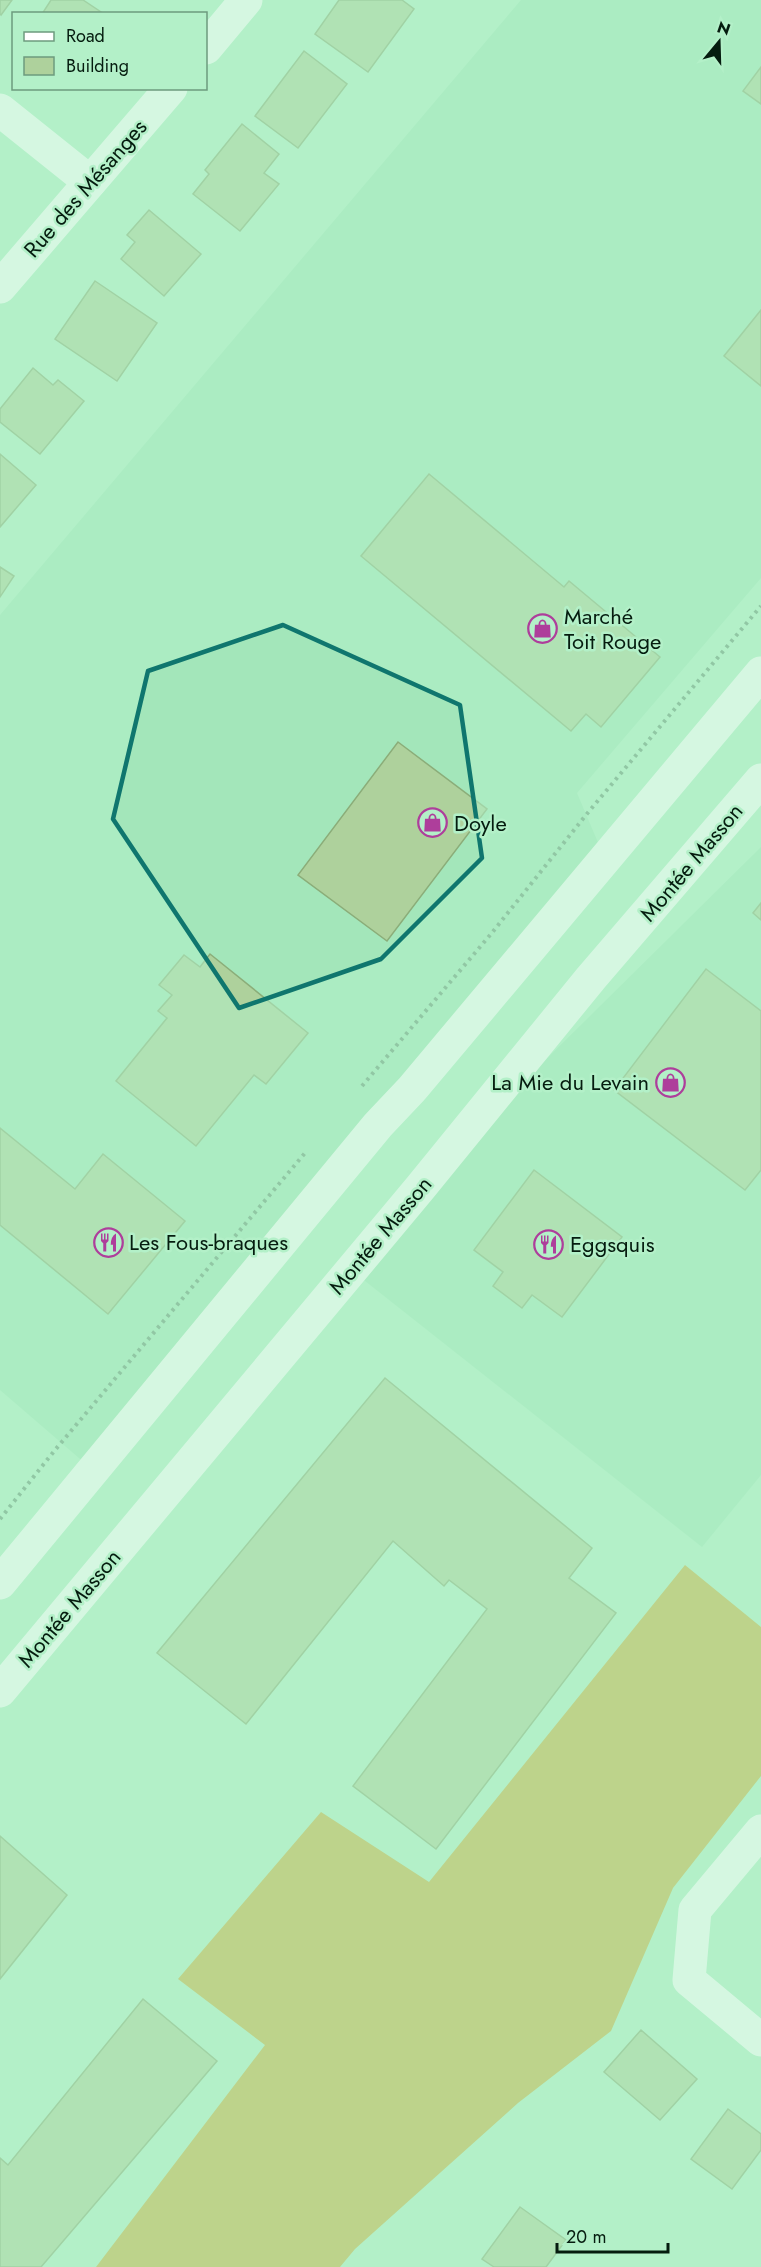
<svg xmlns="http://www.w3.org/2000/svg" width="761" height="2267" viewBox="0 0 761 2267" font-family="Jost,sans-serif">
	<rect width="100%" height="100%" fill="#b3f0c8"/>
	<g fill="#a3e6ba">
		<polygon points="521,0 761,0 761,578 577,793 605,859 94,1471 0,1390 0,615"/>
		<polygon points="761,847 761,1475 702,1547 341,1262"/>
	</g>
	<polygon fill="#caaf41" points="685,1565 761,1627 761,1776 673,1888 611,2031 518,2103 355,2249 340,2267 96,2267 265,2045 178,1979 321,1812 429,1882"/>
	<g fill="#aed19c" stroke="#8bad79" stroke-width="1.5">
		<polygon points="0,0 12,0 1,15 0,14"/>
		<polygon points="51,0 83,0 104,14 42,14"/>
		<polygon points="339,0 402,0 414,9 368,72 315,34"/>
		<polygon points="304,51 347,84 298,148 255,116"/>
		<polygon points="761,67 761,104 743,91"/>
		<polygon points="242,124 279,154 264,173 279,184 240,231 193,194 209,174 205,170"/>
		<polygon points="149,210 201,254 164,296 121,259 135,242 127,235"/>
		<polygon points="95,281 157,323 117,381 55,339"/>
		<polygon points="761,310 761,386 724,356"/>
		<polygon points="33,368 53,385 58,380 84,401 40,454 0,422 0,409"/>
		<polygon points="0,454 36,485 0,527"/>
		<polygon points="429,474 564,587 569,581 660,657 601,727 586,714 571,731 361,556"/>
		<polygon points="0,567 14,576 0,597"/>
		<polygon points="398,742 487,809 387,941 298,875"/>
		<polygon points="761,903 761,920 753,913"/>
		<polygon points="210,954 308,1033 266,1084 254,1075 196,1146 116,1081 167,1018 158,1011 172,995 159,985 184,955 200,967"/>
		<polygon points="706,969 761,1011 761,1170 745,1190 614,1090"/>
		<polygon points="0,1128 75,1189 103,1154 185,1221 108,1314 0,1225"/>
		<polygon points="534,1170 622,1237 562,1317 532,1295 522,1308 493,1286 503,1272 474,1250"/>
		<polygon points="385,1378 592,1548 569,1578 616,1613 436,1849 353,1786 487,1609 449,1580 444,1586 393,1541 246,1724 157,1653"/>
		<polygon points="0,1836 67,1895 0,1979"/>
		<polygon points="143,1999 217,2061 41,2267 0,2267 0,2158 8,2165"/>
		<polygon points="641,2030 697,2079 660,2120 604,2072"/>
		<polygon points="728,2109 761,2134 761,2150 732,2189 691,2159"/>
		<polygon points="520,2207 566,2240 546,2267 494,2267 482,2259"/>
	</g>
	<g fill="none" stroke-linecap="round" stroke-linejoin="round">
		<g stroke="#699679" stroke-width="4" stroke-dasharray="3 4.5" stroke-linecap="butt">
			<polyline points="362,1086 491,934 586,815 761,606"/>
			<polyline points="0,1519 55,1450 305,1153"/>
		</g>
		<g stroke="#fff" stroke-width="33">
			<polyline points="206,48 246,0"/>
			<polyline points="0,110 90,182"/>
			<polyline points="0,287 171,88"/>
			<polyline points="761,1831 695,1910 689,1980 761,2040"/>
		</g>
		<g stroke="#fff" stroke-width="33">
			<polyline points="0,1583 378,1125 412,1089 761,673"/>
			<polyline points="0,1691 420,1188 591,978 761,780"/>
		</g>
	</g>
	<path d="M0 0H761V2267H0ZM283,625l177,80 22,153 -101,101 -142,49 -126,-189 35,-148z" fill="#b3f0c8" fill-opacity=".55" fill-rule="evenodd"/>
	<path fill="none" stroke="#0f766e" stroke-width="4.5" stroke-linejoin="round" d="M283,625l177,80 22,153 -101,101 -142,49 -126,-189 35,-148z"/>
	<defs>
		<symbol id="shop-ring" viewBox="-11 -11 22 22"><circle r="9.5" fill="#b3f0c8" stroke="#ae3e9b" stroke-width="1.5"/><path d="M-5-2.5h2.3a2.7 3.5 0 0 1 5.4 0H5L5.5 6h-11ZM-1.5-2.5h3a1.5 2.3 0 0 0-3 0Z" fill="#ae3e9b"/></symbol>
		<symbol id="restaurant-ring" viewBox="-11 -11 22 22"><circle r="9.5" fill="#b3f0c8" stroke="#ae3e9b" stroke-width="1.5"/><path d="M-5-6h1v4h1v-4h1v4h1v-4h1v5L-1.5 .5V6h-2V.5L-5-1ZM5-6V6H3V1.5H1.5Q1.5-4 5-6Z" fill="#ae3e9b"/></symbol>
	</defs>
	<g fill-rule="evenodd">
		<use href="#shop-ring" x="526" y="612" width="33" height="33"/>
		<use href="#shop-ring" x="416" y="806" width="33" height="33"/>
		<use href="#shop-ring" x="654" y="1066" width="33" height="33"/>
		<use href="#restaurant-ring" x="92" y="1226" width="33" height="33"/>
		<use href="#restaurant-ring" x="532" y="1228" width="33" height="33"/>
	</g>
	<g text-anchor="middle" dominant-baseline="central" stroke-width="5" stroke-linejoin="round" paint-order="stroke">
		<g font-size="22" fill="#051c0f" stroke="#b3f0c8">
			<text transform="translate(85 188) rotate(-49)">Rue des Mésanges</text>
			<text transform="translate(691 862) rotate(-50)">Montée Masson</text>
			<text transform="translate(380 1235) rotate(-50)">Montée Masson</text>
			<text transform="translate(69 1608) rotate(-50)">Montée Masson</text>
		</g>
		<g font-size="22" fill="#051c0f" stroke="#b3f0c8" text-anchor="start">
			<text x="564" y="616">Marché<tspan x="564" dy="25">Toit Rouge</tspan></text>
			<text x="454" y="823">Doyle</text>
			<text x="649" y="1082" text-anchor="end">La Mie du Levain</text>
			<text x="129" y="1242">Les Fous-braques</text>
			<text x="570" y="1244">Eggsquis</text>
		</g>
	</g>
	<rect x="12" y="12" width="195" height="78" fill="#b3f0c8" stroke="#6d9b7e" stroke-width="1.5"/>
	<rect x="24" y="32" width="30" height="9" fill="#ffffff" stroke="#6d9b7e" stroke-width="1.5"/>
	<text x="66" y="42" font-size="18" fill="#051c0f">Road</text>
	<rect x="24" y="57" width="30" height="18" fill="#aed19c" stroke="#6d9b7e" stroke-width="1.5"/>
	<text x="66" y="72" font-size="18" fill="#051c0f">Building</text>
	<g transform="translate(719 42) rotate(19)" stroke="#b3f0c8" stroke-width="4.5" paint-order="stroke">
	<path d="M0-4.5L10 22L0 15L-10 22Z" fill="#051c0f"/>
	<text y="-9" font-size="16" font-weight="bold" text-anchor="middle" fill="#051c0f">N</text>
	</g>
	<path d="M557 2243v9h111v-9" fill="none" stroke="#051c0f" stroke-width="3"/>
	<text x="566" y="2243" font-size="18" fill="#051c0f" stroke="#b3f0c8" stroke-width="4.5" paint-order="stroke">20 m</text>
</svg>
